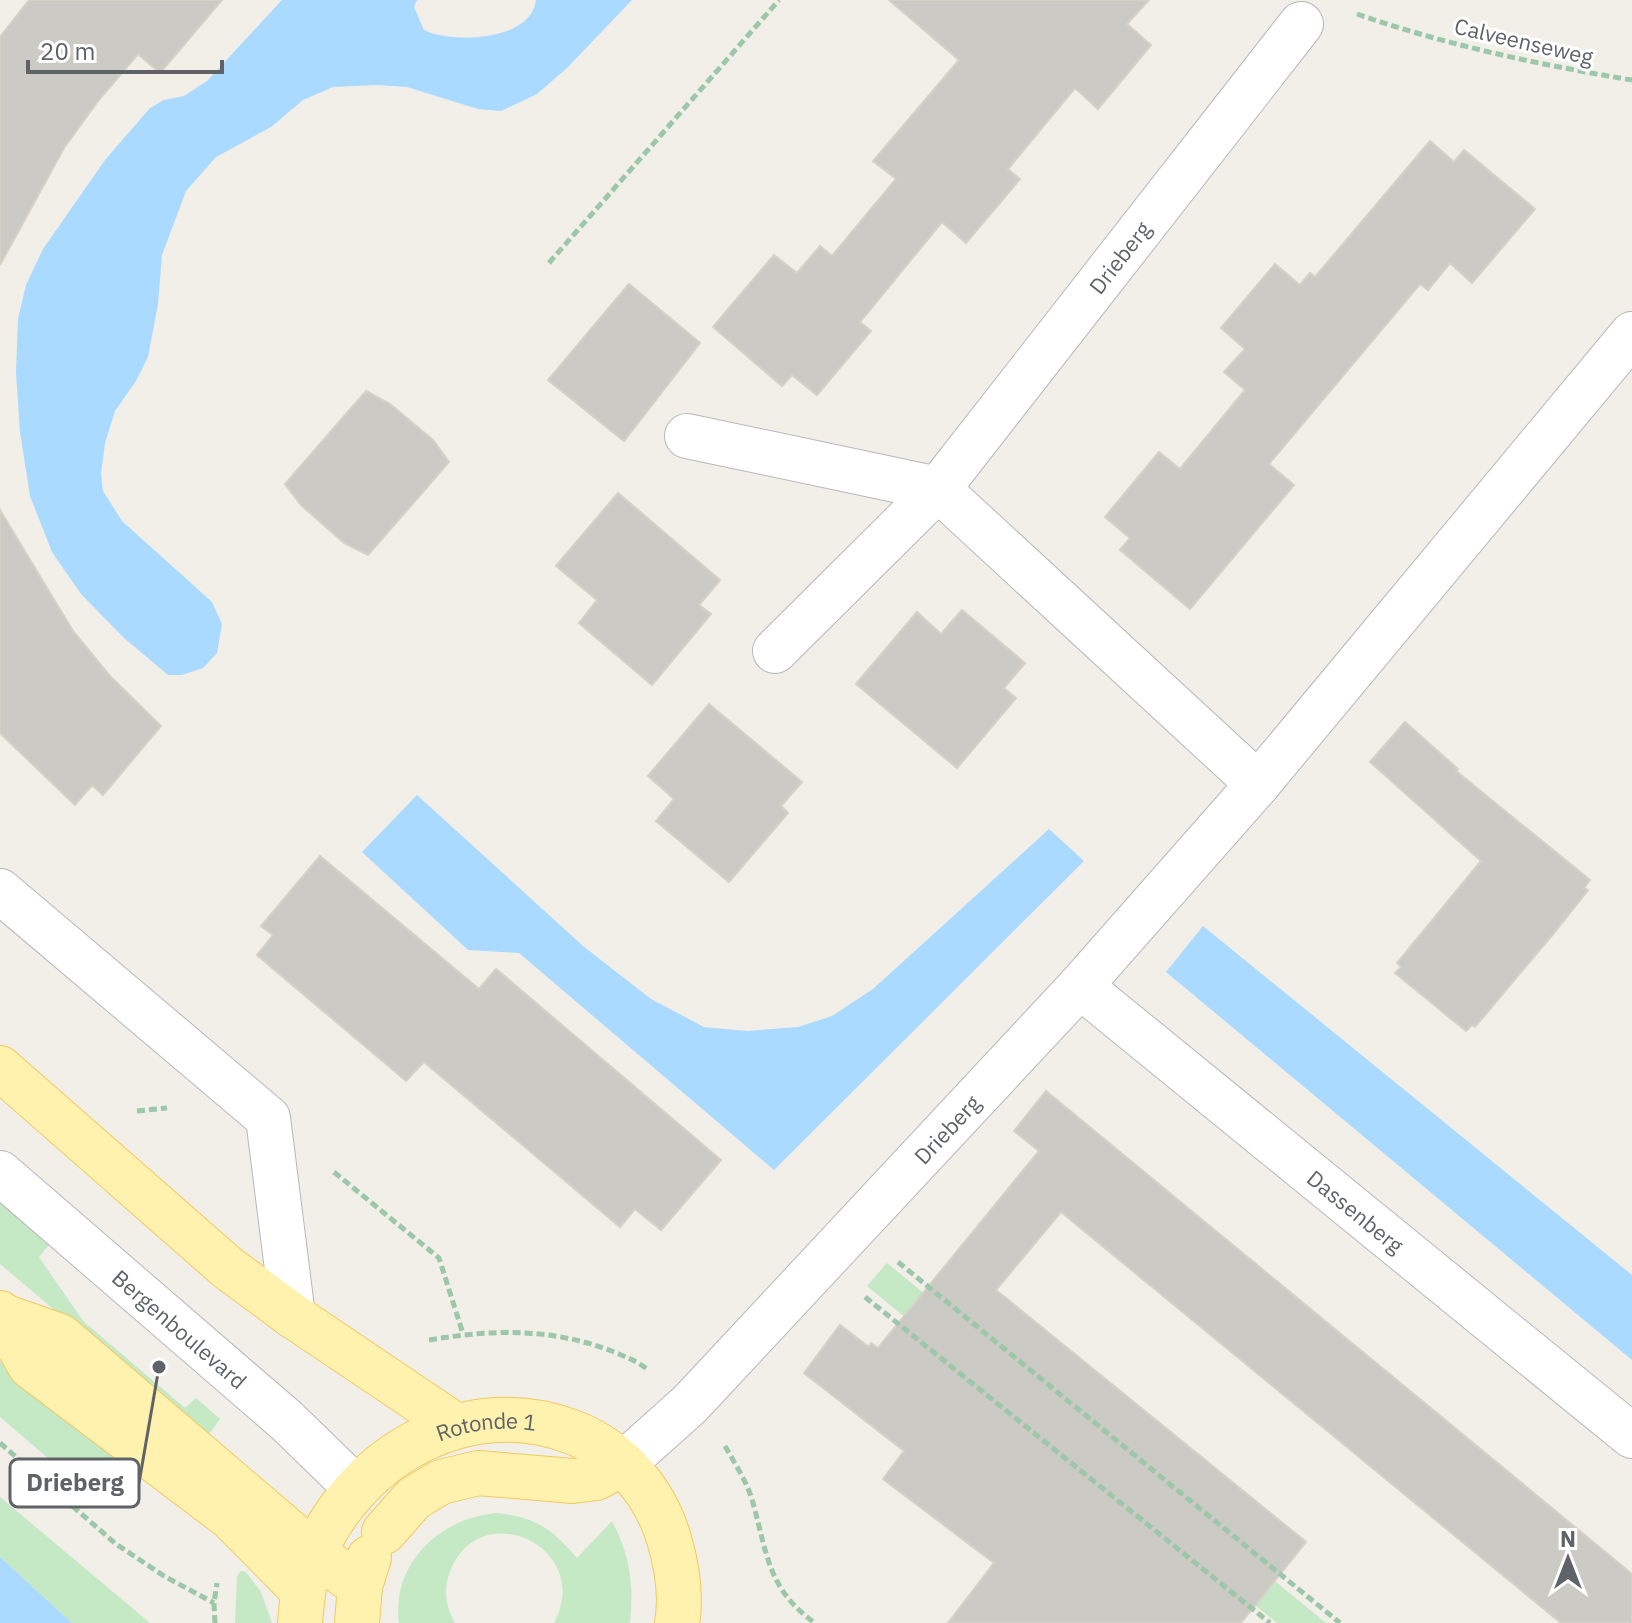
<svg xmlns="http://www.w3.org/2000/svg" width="1632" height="1623" viewBox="0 0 1632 1623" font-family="'IBM Plex Sans',sans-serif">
	<rect width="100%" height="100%" fill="#f1efe8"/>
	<g fill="#c5e8c5">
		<polygon points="0,1201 50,1244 39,1257 83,1321 185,1408 196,1398 220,1419 206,1438 0,1264"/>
		<polygon points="887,1263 1326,1623 1277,1623 867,1286"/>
		<polygon points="0,1361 126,1466 97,1500 0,1417"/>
		<polygon points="0,1497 150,1623 72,1623 0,1557"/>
		<path d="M498,1513c39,5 54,16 79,45l35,-37c18,34 22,64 18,102h-76c40,-75 -72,-128 -103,-54 -8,18 -6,37 4,54h-56c-8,-60 42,-106 99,-110z"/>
		<polygon points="241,1571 246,1572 261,1592 272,1623 235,1623 237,1576"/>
	</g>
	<g fill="#aadaff">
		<path d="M282,0h135l-3,7 10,23c28,14 108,11 112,-30h96l-65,68 -30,26 -36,17 -23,-2 -71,-22 -30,-2 -44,2 -30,13 -32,27 -55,30 -30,34 -24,64 -4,49 -10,53 -12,24 -21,30 -10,32 -4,31 2,17 19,30 90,81 10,22 -5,29 -14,15 -21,7h-14l-44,-37 -43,-44 -29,-42 -22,-56 -10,-64 -4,-60 2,-53 8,-34 17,-36 62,-89 45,-52 14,-8 20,-4 23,-15z"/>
		<polygon points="417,795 583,946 651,999 704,1027 747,1031 798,1027 832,1016 873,989 1049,829 1084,861 774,1170 519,953 468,950 362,852"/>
		<polygon points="1203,926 1632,1275 1632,1360 1166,972"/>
		<polygon points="0,1557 72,1623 0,1623"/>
	</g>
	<g fill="#cccac5" stroke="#d6d1c6" stroke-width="2">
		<polygon points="29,0 222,0 160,73 138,54 98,101 64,148 0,265 0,37"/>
		<polygon points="889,0 1149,0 1127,24 1151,45 1098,109 1075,88 1008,169 1020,179 966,243 942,222 860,322 871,331 817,395 792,375 782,386 713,327 774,255 797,273 820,246 832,256 896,179 873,161 959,60"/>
		<polygon points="1430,141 1454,162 1464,150 1535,209 1472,283 1450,263 1428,290 1420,284 1269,464 1294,485 1190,609 1120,550 1130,538 1105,517 1159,452 1180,469 1245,390 1224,372 1245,349 1221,328 1275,264 1300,285 1310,273 1315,277"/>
		<polygon points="629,284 700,343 624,441 548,380"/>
		<polygon points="366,391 390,404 433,440 449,462 368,555 344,543 301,505 285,484"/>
		<polygon points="618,493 720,580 699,605 711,614 652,685 579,623 597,600 556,566"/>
		<polygon points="0,510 73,631 109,675 161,726 103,795 92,785 75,805 0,733"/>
		<polygon points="962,610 1025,663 1004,688 1016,698 957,768 856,684 917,612 941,634"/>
		<polygon points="709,704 802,782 781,806 788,813 729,882 656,821 674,799 648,776"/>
		<polygon points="1405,722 1458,769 1456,771 1590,880 1584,888 1588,890 1554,933 1475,1027 1472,1025 1466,1031 1395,973 1401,967 1397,963 1481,861 1370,762"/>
		<polygon points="320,856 479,989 496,969 721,1160 661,1230 635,1209 620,1227 424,1062 406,1081 257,955 273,935 261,926"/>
		<polygon points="1046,1091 1632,1574 1632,1623 1561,1623 1061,1212 996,1290 1306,1542 1241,1623 948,1623 994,1563 883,1479 904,1451 804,1373 840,1325 869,1347 871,1343 878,1348 1039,1151 1014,1131"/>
	</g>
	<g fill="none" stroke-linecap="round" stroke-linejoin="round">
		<defs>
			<g id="minor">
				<polyline points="687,436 938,489 1258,784"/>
				<path id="s1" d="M775,651l163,-162 363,-465"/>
				<polyline points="0,891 268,1118 293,1316"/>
				<path id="s2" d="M1080,986l552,450"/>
				<path id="s3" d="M0,1173l287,248 69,67"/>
				<path id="s4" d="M623,1464l67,-60 390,-418 178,-202 374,-450"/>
			</g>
			<g id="major">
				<polyline points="0,1068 228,1268 293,1316 455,1425"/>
				<polyline points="0,1313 30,1366 231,1518 302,1590"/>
				<polyline points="3,1316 60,1336 314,1553 360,1586"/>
				<polyline points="384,1532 414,1498 441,1482 478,1473 573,1481 596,1478 623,1464"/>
				<path id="s5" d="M300,1623c2,-24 4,-49 15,-71 44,-99 155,-161 260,-119 46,19 80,59 94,106 8,27 13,56 8,84"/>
				<polyline points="357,1623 360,1586 369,1558"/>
			</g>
		</defs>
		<use href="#minor" stroke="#b5b8bc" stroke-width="46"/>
		<use href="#major" stroke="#f2c960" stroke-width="46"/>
		<g stroke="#9cc7a9" stroke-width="5" stroke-dasharray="8 4" stroke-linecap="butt">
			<path d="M1357,14c89,31 183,51 275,66"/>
			<polyline points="549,263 779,0"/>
			<polyline points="137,1111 167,1108"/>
			<polyline points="334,1172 439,1258 463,1334"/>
			<polyline points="898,1262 1340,1623"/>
			<polyline points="865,1297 1270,1623"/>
			<path d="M429,1340c64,-11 125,-12 185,12 12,5 23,9 33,17"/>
			<polyline points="0,1443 116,1544 164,1576 214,1603"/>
			<path d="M725,1446c10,18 23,37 28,57 14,50 15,87 62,120"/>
			<polyline points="215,1623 214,1603 217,1583"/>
		</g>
		<use href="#minor" stroke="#fff" stroke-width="44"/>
		<use href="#major" stroke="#fff2af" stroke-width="44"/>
	</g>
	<g text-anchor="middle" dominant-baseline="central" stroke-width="6" stroke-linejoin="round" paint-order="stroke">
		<g font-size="22" fill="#5f6368" stroke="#fff">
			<text transform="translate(1524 41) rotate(13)">Calveenseweg</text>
			<text stroke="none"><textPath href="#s1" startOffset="524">Drieberg</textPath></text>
			<text stroke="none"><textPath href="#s4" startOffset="466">Drieberg</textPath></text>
			<text stroke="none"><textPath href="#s2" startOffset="356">Dassenberg</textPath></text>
			<text stroke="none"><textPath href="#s3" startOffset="238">Bergenboulevard</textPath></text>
			<text stroke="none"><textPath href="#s5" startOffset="298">Rotonde 1</textPath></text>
		</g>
	</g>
	<path fill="none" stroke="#5f6368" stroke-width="3" d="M159 1367L139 1483"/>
	<circle fill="#5f6368" stroke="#fff" stroke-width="3" cx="159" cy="1367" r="8"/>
	<rect fill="#fff" stroke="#5f6368" stroke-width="3" x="10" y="1459" width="129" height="48" rx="8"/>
	<g font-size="24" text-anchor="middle" font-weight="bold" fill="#5f6368">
		<text x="75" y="1491">Drieberg</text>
	</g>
	<g transform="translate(1568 1559)" stroke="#ffffff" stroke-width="6" paint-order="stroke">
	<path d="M0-6L14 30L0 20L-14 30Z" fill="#5f6368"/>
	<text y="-12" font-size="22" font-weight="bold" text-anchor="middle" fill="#5f6368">N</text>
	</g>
	<path d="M28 60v12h194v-12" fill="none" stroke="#5f6368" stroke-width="4"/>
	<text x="40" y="60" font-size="24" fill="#5f6368" stroke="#ffffff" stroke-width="6" paint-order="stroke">20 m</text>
</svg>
